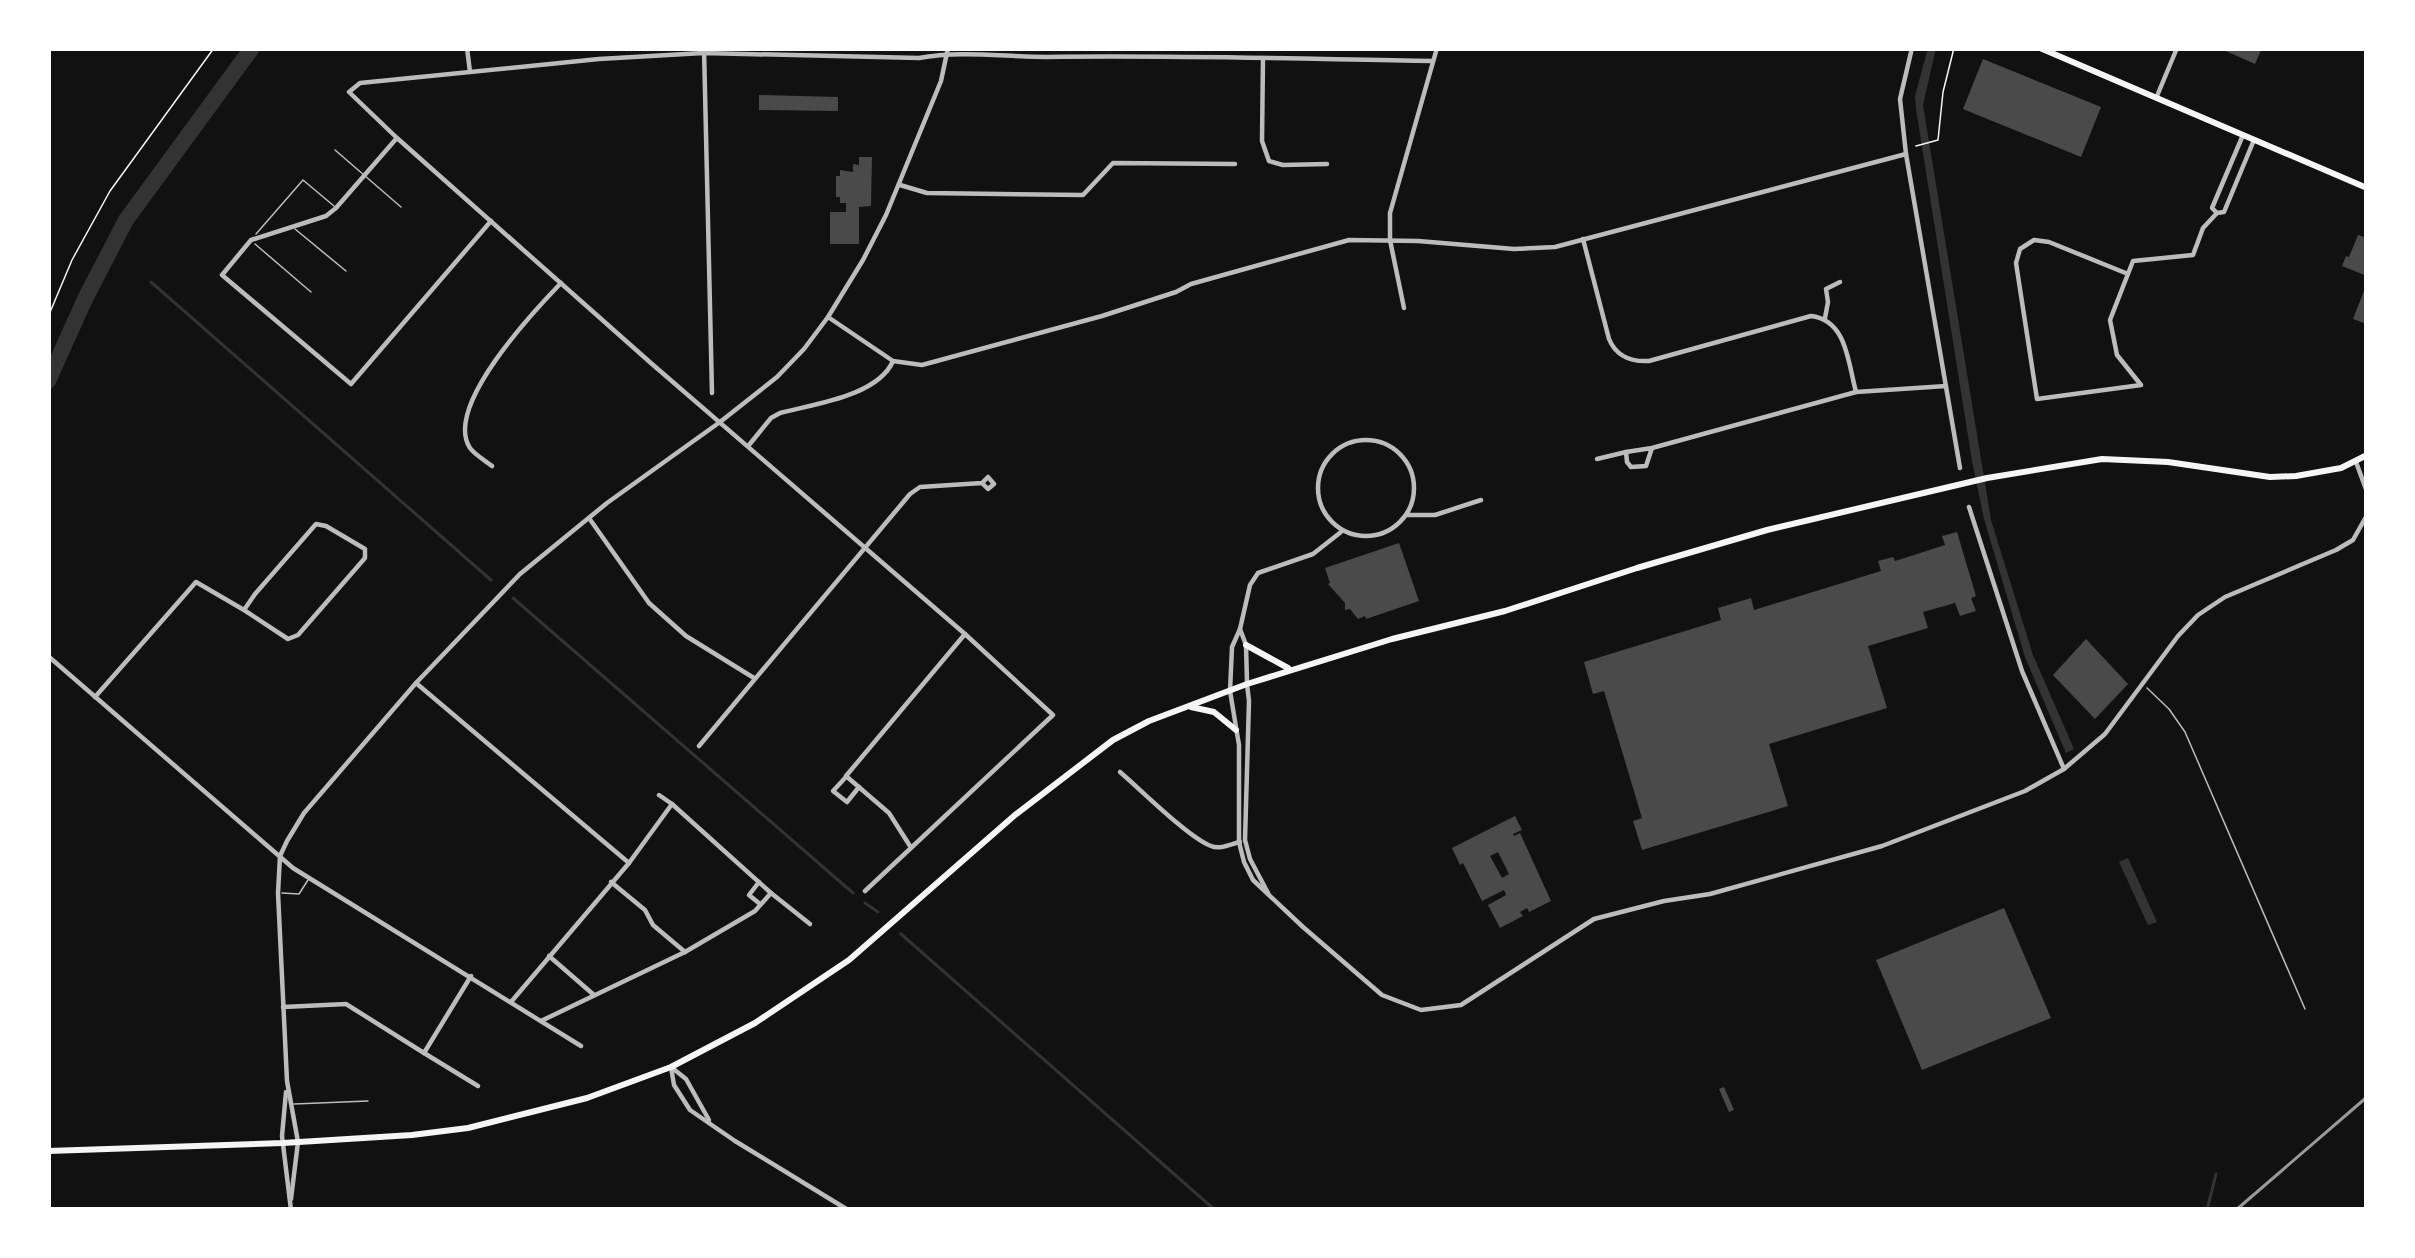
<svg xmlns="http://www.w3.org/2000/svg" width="2415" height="1258" viewBox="0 0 2415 1258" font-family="'Nunito Sans',sans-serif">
	<rect width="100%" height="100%" fill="#111"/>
	<g fill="#333">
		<polygon points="1928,48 1936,48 1923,105 1991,520 2033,655 2074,749 2066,753 2025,657 1984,519 1972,461 1916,109 1915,96"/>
		<polygon points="2128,858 2157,922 2148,925 2119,862"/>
	</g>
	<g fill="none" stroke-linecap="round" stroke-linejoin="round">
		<g stroke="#333" stroke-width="3">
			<polyline points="151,282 491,580"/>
			<polyline points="513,598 853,893"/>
			<polyline points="865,903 878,912"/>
			<polyline points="901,934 1215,1210"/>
			<polyline points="2207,1210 2216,1174"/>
		</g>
		<polyline stroke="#333" stroke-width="16" points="48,381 85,299 126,220 252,48"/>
	</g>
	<g fill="#4a4a4a" fill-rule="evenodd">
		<polygon points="2219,48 2262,48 2255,64"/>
		<polygon points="1983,59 2101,107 2081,157 1963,109"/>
		<polygon points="759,95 838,97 838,111 759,110"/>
		<polygon points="859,157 872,157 871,206 859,207 859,244 830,244 830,212 846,212 846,203 840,203 840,197 836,197 836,176 840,176 840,170 853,172 853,164 859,165"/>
		<polygon points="2367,229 2367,276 2342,266 2346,256 2349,257 2358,235 2364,237"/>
		<polygon points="2367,283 2367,324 2353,319"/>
		<polygon points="1957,532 1976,596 1971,598 1976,611 1960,616 1955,603 1923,612 1928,628 1868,646 1887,708 1769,744 1788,806 1642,850 1633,821 1642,818 1604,691 1593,694 1584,662 1721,620 1718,608 1751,598 1754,610 1881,571 1878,561 1893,557 1895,561 1945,545 1942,536"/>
		<polygon points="1399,543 1419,601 1366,619 1365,616 1358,619 1350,609 1345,610 1345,603 1328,584 1330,583 1325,568"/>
		<polygon points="2086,639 2128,684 2095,719 2053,675"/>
		<path d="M1515,816l7,14 -9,4 1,2 6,-3 31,68 -22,11 -2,-4 -7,4 3,4 -23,12 -12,-23 18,-10 -2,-5 -22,11 -19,-38 -3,2 -8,-17zM1498,852l11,22 -7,4 -12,-22z"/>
		<polygon points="2004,908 2051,1018 1922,1070 1876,960"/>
		<polygon points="1724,1087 1734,1110 1729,1112 1719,1089"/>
	</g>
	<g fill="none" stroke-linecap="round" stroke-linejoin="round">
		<g stroke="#f5f5f5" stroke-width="1.5">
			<polyline points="1916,146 1938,140 1943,92 1954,48"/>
			<polyline points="48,317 72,260 110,191 214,48"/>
		</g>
		<g stroke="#bcbcbc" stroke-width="1.5">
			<polyline points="335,150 401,207"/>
			<polyline points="295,229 346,271"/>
			<polyline points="256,234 303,180 334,206"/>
			<polyline points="255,244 311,292"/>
			<polyline points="2147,688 2169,709 2185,732 2305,1009"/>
			<polyline points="282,893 299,894 308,880"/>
			<polyline points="294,1104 368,1101"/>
		</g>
		<g stroke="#bcbcbc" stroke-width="4.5">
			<polyline points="467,48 470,72"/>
			<polyline points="704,48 712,393"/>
			<polyline points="1912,48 1900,99 1906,154 1960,468"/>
			<polyline points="1263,58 1262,141 1269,161 1283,165 1327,164"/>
			<polyline points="2157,96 2177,48"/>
			<polyline points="2243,135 2212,208 2217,213 2224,212 2254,140"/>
			<polyline points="396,139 336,208 326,216 251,240 222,275 351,384 491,221"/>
			<polyline points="900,185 927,193 1083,195 1113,163 1235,164"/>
			<path d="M1583,239l26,100c7,17 22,23 40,22l162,-45c36,4 37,47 45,76"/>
			<polyline points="2128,274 2049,242 2034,240 2020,249 2016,263 2037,399 2141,385 2117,355 2110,320 2133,261 2193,255 2203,228 2217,213"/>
			<polyline points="1404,308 1390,240 1390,213 1437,48"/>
			<polyline points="828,317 893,361 922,365 1102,316 1176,292 1191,284 1349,240 1418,241 1514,249 1555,247 1906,154"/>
			<polyline points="1825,318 1828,302 1826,289 1840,282"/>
			<circle cx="1366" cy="488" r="48"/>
			<path d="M749,445l22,-27 9,-5c34,-9 98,-17 113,-52"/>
			<polyline points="1652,448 1646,466 1631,467 1627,462 1626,452 1652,448 1856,392 1946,386"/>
			<polyline points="1597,459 1626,452"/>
			<path d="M492,466c-6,-5 -17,-11 -22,-18 -27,-41 64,-137 91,-165"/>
			<polyline points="1969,507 2022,671 2064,769"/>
			<polyline points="1407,515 1435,515 1481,500"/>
			<polyline points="589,518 649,603 686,636 754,678"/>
			<polyline points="1240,629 1246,645 1247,682"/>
			<polyline points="48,656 293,868 581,1046"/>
			<polyline points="416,683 629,863"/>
			<polyline points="1230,691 1232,647 1240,629 1250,585 1258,573 1313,554 1341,532"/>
			<polyline points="95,697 196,582 244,610 255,594 316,524 326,526 365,549 365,558 298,635 288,639 244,610"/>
			<polyline points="699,746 910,494 920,487 982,483 988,477 994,484 988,489 982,483"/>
			<path d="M1120,772c20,17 69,66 91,74 9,4 20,-2 29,-4"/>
			<polyline points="845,778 833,791 847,802 859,787"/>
			<polyline points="910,846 889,813 846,776 965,634"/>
			<polyline points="611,882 645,910 653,925 685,952"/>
			<polyline points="759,882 749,895 760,904"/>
			<path d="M865,891l188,-176 -88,-81 -313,-270 -255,-226 -48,-46 11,-9 239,-24 104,-6 216,5c42,-8 85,-1 128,-1 129,-2 257,2 386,4"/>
			<polyline points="771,893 810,924"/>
			<polyline points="549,956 594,995"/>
			<polyline points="511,1002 629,863 672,804"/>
			<polyline points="283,1007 346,1004 424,1053 471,976"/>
			<polyline points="541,1021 685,952 755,911 771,893 672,804 659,795"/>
			<polyline points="424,1053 478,1086"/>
			<polyline points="671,1067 674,1085 690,1110 735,1141 848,1210"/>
			<polyline points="671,1067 686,1079 709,1120"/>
			<polyline points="286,1092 282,1136 291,1210"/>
			<polyline points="291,1199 298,1142 287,1081 278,893 280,856 287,841 304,813 416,683 520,574 607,503 720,422 777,377 804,349 828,317 863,260 886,215 941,81 948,48"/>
		</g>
		<g stroke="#bcbcbc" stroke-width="4.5">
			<polyline points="2356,462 2367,492"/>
			<polyline points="1247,684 1249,701 1245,840 1250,859 1268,893"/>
			<polyline points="1230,691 1239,745 1239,842 1244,862 1253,880 1303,927 1382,995 1421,1010 1461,1005 1594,919 1664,901 1710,894 1882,846 2025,791 2064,769 2105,734 2178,636 2198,615 2225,597 2336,550 2353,540 2367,515"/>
		</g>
		<g stroke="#f5f5f5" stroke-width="6">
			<polyline points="2040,48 2367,188"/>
			<polyline points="1246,645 1288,668"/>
			<polyline points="1191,707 1214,712 1236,730"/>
			<polyline points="48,1151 283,1143 412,1135 468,1128 587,1098 671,1067 755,1023 849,960 1015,815 1113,740 1149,721 1247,684 1392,639 1505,611 1637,568 1767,530 1987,478 2102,459 2168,462 2270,477 2296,476 2341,468 2367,455"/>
		</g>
		<polyline stroke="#9a9a9a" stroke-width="3" points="2236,1210 2367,1097"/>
	</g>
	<rect width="2415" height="1258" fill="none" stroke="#ffffff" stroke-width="102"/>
</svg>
